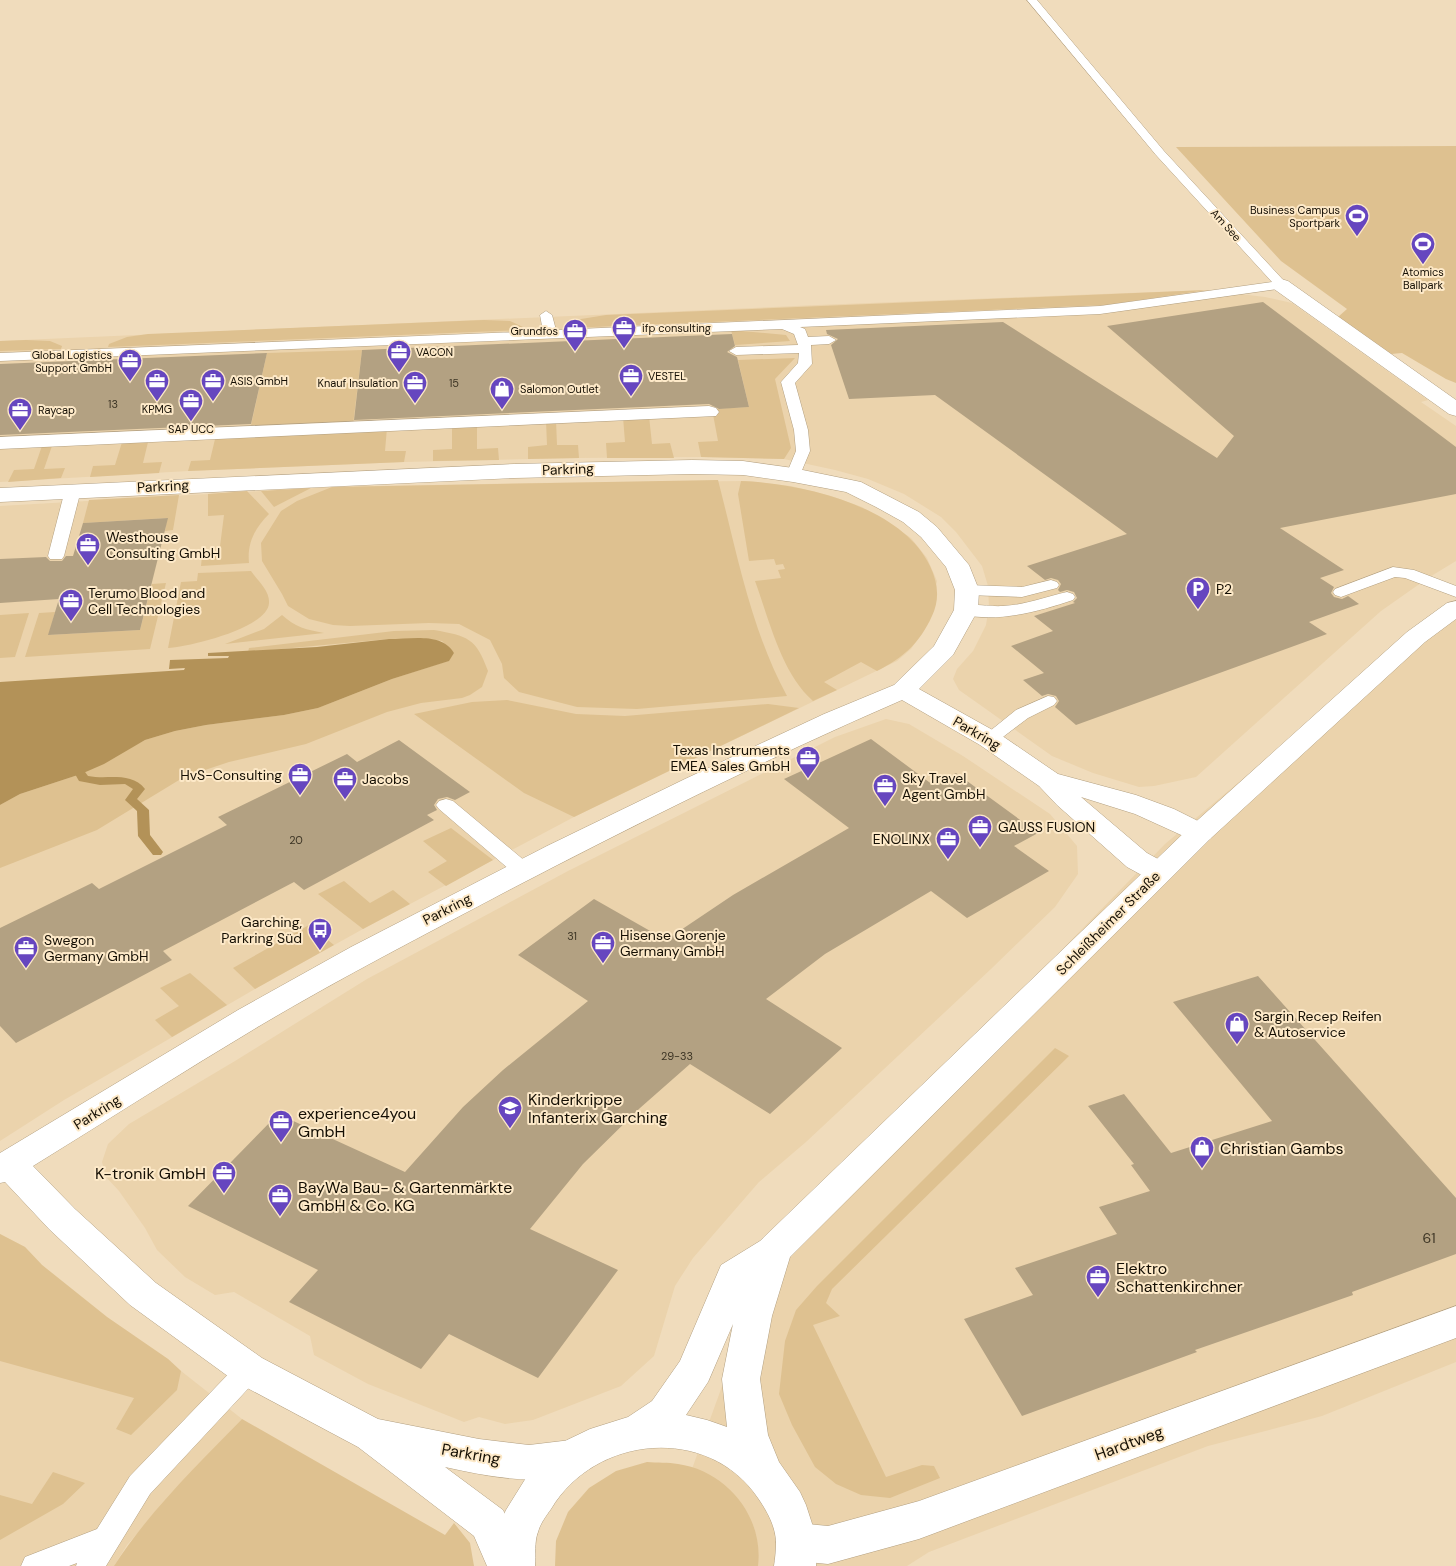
<svg xmlns="http://www.w3.org/2000/svg" width="1456" height="1566" viewBox="0 0 1456 1566" font-family="'DM Sans',sans-serif">
	<rect width="100%" height="100%" fill="#f0dcbc"/>
	<g fill="#ebd3ac">
		<polygon points="1207,290 1265,297 1292,303 1428,400 1421,402 1456,426 1456,561 1428,578 1381,611 1196,777 1154,786 1139,787 1093,773 1052,756 959,690 953,679 957,669 973,651 986,625 989,607 988,586 982,566 956,532 941,517 904,494 868,479 835,470 784,459 701,457 579,458 404,462 188,471 0,482 0,341 818,305"/>
		<polygon points="746,481 791,486 831,496 862,507 889,523 911,538 927,558 937,581 930,621 911,649 897,661 574,817 363,929 255,989 64,1100 0,1141 0,506 332,487 533,483"/>
		<polygon points="1456,600 1456,1362 1322,1416 1208,1446 929,1552 907,1566 708,1566 660,1557 773,1246 1165,844"/>
		<polygon points="886,719 909,724 963,756 1050,814 1077,846 1078,874 1055,907 991,969 806,1142 759,1182 693,1258 675,1286 654,1356 621,1386 533,1420 505,1424 479,1417 464,1422 368,1384 314,1355 310,1336 234,1292 215,1295 185,1277 157,1250 145,1228 119,1191 106,1177 102,1162 108,1144 129,1124 235,1061 367,979 568,871 835,737"/>
		<polygon points="0,1234 25,1247 42,1265 107,1317 168,1359 181,1371 242,1419 199,1464 127,1545 114,1566 0,1566"/>
	</g>
	<g fill="#dec190">
		<polygon points="1456,146 1456,383 1446,379 1402,353 1391,354 1338,317 1347,309 1281,261 1176,147"/>
		<polygon points="1207,290 1106,305 569,328 569,325 581,319 606,315"/>
		<polygon points="484,320 510,321 523,327 523,330 108,347 109,344 127,337 148,334"/>
		<polygon points="731,330 786,335 790,341 735,345"/>
		<polygon points="26,340 50,341 62,346 61,349 0,351 0,341"/>
		<polygon points="362,350 353,425 250,430 267,353"/>
		<polygon points="795,358 775,379 791,448 784,459 701,457 698,442 718,441 712,409 749,407 738,360"/>
		<polygon points="649,416 652,444 670,443 674,458 607,458 606,443 625,442 623,417"/>
		<polygon points="556,420 557,445 578,445 579,458 528,459 528,447 547,445 546,421"/>
		<polygon points="477,424 477,449 498,448 499,460 433,461 433,450 452,449 452,425"/>
		<polygon points="387,428 385,451 406,451 404,462 188,471 191,461 210,460 216,435"/>
		<polygon points="149,438 143,463 162,462 159,473 90,477 93,466 115,465 123,439"/>
		<polygon points="43,443 53,443 44,469 65,468 61,478 8,482 14,470 34,469"/>
		<path d="M718,480c19,73 33,150 69,216l-150,13 -60,-2 -58,-15 -15,-14 -2,-14 -12,-24 -31,-16 -30,-1 -79,3 -17,-1 -24,-6 -21,-13 -6,-12 -20,-33 -1,-18 20,-32 16,-10 35,-14z"/>
		<path d="M741,481c60,2 161,25 189,85 8,17 10,33 2,50 -13,28 -28,41 -55,55l-16,-9 -37,20 13,8 -24,11c-32,-28 -44,-82 -58,-120l26,-3 -3,-8 7,-1 -2,-5 -7,1 -2,-6 -25,2 -11,-67z"/>
		<polygon points="311,488 274,507 261,491"/>
		<path d="M247,491l22,23c-14,14 -22,29 -20,49l-48,3 1,-10 17,-2 5,-39 -16,1v-22z"/>
		<polygon points="179,495 173,530 165,531 167,518 83,523 89,500"/>
		<path d="M251,571c7,10 19,20 18,32 -1,25 -80,44 -101,45l13,-66 16,-1 1,-8z"/>
		<polygon points="166,583 150,649 25,657 39,613 55,612 49,635 140,630 152,584"/>
		<polygon points="29,613 15,657 0,658 0,615"/>
		<path d="M282,615c13,12 25,15 42,18l-99,11 39,-15z"/>
		<path d="M434,630c34,6 42,8 54,41l-6,16 -12,8 -8,3 -41,5 -34,9 -81,32 -77,18 -45,15 -87,53 -97,38v-63l20,-11 61,-20 64,-34 30,-9 31,-6 78,-10 34,-7 74,-29 56,-18 6,-8 -12,-12 -14,-2h-39l-141,13 1,-4 145,-17z"/>
		<polygon points="507,700 576,714 625,716 768,704 799,708 574,817 524,793 414,714 472,702"/>
		<polygon points="451,828 493,860 446,886 428,872 447,861 423,841"/>
		<polygon points="344,881 370,903 393,890 410,904 363,929 318,894"/>
		<polygon points="309,925 334,945 255,989 233,968"/>
		<polygon points="190,973 227,1005 172,1037 155,1020 179,1006 160,988"/>
		<polygon points="1055,1048 1069,1056 832,1289 826,1303 840,1316 813,1325 886,1477 922,1465 934,1466 940,1478 890,1498 861,1495 836,1484 815,1467 792,1425 779,1394 785,1341 796,1310 817,1286"/>
		<polygon points="0,1234 25,1247 42,1265 107,1317 168,1359 181,1371 177,1390 131,1435 116,1429 134,1398 0,1361"/>
		<path d="M242,1419l203,116 9,-12 16,20 4,23h-360c33,-52 85,-103 128,-147z"/>
		<path d="M647,1462c10,1 21,0 31,2 49,7 86,53 80,102h-203l1,-25 12,-29 21,-24 27,-17z"/>
		<polygon points="53,1472 85,1483 63,1504 0,1540 0,1495 32,1504"/>
	</g>
	<path fill="#b39258" d="M389,639c22,0 53,-7 65,14l-5,8 -57,18 -74,29 -34,7 -78,10 -31,6 -30,9 -41,24 -23,10 -61,20 -20,11v-123l184,-12 1,-2 -16,1 1,-9 58,-2 1,-2h-21v-3l109,-6z"/>
	<g fill="none" stroke-linecap="round" stroke-linejoin="round">
		<path fill="#b39258" fill-rule="evenodd" d="M81,771l4,1 3,4c19,4 43,-5 57,13l-8,10 12,11 1,25 13,17 -2,3h-8l-15,-19 -1,-25 -12,-11 8,-11 -8,-5 -25,1 -21,-4 -4,-7z"/>
	</g>
	<g fill="#b3a182">
		<polygon points="1263,302 1456,447 1456,494 1280,528 1344,570 1320,578 1334,587 1331,593 1334,597 1342,599 1348,596 1359,604 1309,622 1327,634 1076,725 1055,707 1059,701 1056,696 1048,694 1042,696 1023,680 1044,673 1011,646 1053,631 1034,616 1075,603 1073,602 1077,598 1074,592 1067,590 1060,592 1058,590 1061,584 1058,580 1051,578 1045,580 1027,566 1127,534 935,395 849,399 831,345 838,339 827,334 826,330 1003,322 1217,458 1234,436 1107,326"/>
		<polygon points="732,334 735,346 727,352 737,357 749,407 719,409 709,404 354,420 362,350"/>
		<polygon points="267,353 251,424 0,435 0,364"/>
		<polygon points="168,518 140,630 48,635 59,599 0,603 0,559 46,557 50,561 62,561 66,556 73,556 83,523"/>
		<polygon points="871,739 933,785 956,773 1038,833 1014,846 1049,871 967,918 931,891 825,954 766,999 842,1048 770,1114 690,1064 640,1108 583,1164 530,1229 618,1270 538,1378 449,1334 421,1369 289,1302 318,1270 188,1206 278,1114 405,1172 463,1107 503,1070 588,1001 518,955 594,899 666,940 733,895 849,828 784,779"/>
		<polygon points="399,740 470,792 455,800 447,797 438,799 434,805 437,810 427,815 434,820 304,890 294,882 163,951 172,960 16,1043 0,1026 0,928 92,883 99,889 227,825 218,817 347,754 357,762"/>
		<polygon points="1258,976 1456,1198 1456,1254 1352,1292 1353,1295 1195,1350 1197,1352 1022,1416 964,1319 1033,1295 1015,1268 1117,1234 1099,1207 1150,1191 1131,1165 1134,1164 1088,1106 1124,1094 1171,1153 1272,1121 1173,1002"/>
	</g>
	<g fill="none" stroke-linecap="round" stroke-linejoin="round">
		<defs>
			<g id="lane">
				<polygon points="1027,0 1037,0 1164,151 1285,282 1287,285 1285,288 1100,314 800,327 805,329 808,337 829,336 836,340 829,344 811,345 812,364 795,383 808,430 810,451 800,475 798,478 788,478 786,475 796,451 794,430 781,382 798,363 799,353 736,355 729,351 736,347 798,345 794,334 782,329 0,361 0,353 543,331 540,315 546,311 552,315 556,330 1100,306 1272,282 1156,155"/>
				<polygon points="73,485 78,487 81,490 64,556 62,559 50,559 48,556 65,490 68,487"/>
				<polygon points="1393,567 1414,570 1456,586 1456,597 1405,578 1395,577 1341,597 1335,595 1333,592 1335,589"/>
				<polygon points="1051,580 1057,582 1059,585 1057,588 1022,597 967,595 961,593 959,590 961,587 967,585 1022,587"/>
				<path d="M1067,592l6,2 2,3 -2,3c-36,12 -76,23 -113,14l-2,-4 2,-4c13,-3 29,1 43,0 22,-1 42,-9 64,-14z"/>
				<polygon points="1048,696 1054,697 1057,701 1054,705 1028,718 995,743 989,744 983,743 980,739 1016,710"/>
				<polygon points="446,799 453,801 531,866 534,871 531,876 524,877 517,876 439,809 436,805 439,801"/>
				<polygon points="249,1359 258,1362 262,1370 258,1378 150,1494 106,1566 76,1566 77,1563 69,1566 21,1566 25,1557 97,1529 130,1476 240,1362"/>
			</g>
			<g id="street">
				<polygon points="1281,279 1288,281 1456,400 1456,416 1449,414 1274,289 1272,285 1274,281"/>
				<polygon points="709,406 716,408 719,412 716,416 0,449 0,437"/>
				<path d="M692,460l51,1 50,7 68,14 58,30 18,15 32,38 10,25 -1,20 -25,45 -34,34 79,44 60,41 78,21 38,14 36,18 4,6 -4,6 -10,3 -10,-3 -55,-25 -54,-17 66,56 22,12 5,7 -5,7 -10,2 -10,-2 -22,-12 -70,-62 -18,-19 -59,-41 -78,-45c-134,58 -264,123 -393,190 -83,44 -167,87 -248,135 -77,46 -152,94 -228,141l42,43 81,74 106,75 116,61 101,20 50,6 42,-5 14,5 6,13 -6,13c-46,16 -94,6 -140,-4l58,43 26,56h-42l-13,-30 -116,-89 -122,-65 -106,-77 -81,-76 -44,-47 -5,1v-30l238,-143 113,-63 196,-101 138,-67 139,-65 70,-29 40,-39 20,-36 1,-20 -9,-23 -25,-30 -18,-15 -27,-15 -30,-15 -53,-10 -50,-7 -51,-1 -178,4 -514,24v-14l514,-24z"/>
				<polygon points="1456,1306 1456,1338 919,1539 828,1564 797,1561 782,1555 776,1542 782,1529 797,1523 828,1526 919,1501"/>
			</g>
			<path id="secondary" d="M1456,601v18l-31,23 -215,197 -420,418 -18,59 -12,63 8,56 11,27 21,30 6,13 12,37 -2,24h-42c1,-7 2,-15 2,-23 0,-16 -9,-32 -18,-45 -50,-74 -163,-63 -207,11 -5,7 -11,15 -13,23 -4,10 -2,23 -3,34h-42l4,-37 9,-19 23,-37 17,-19 21,-14 23,-11 38,-12 24,-16 28,-40 41,-96 39,-24 430,-414 217,-195 40,-29zM733,1324l-11,55 5,48 -20,-7 -21,-5 22,-33z"/>
		</defs>
		<use href="#lane" stroke="#b29f80" stroke-width="1"/>
		<use href="#street" stroke="#b29f80" stroke-width="1"/>
		<use href="#secondary" stroke="#b29f80" stroke-width="1"/>
		<use href="#lane" fill="#fff" fill-rule="evenodd"/>
		<use href="#street" fill="#fff" fill-rule="evenodd"/>
		<use href="#secondary" fill="#fff" fill-rule="evenodd"/>
	</g>
	<defs>
		<symbol id="stadium-pin" viewBox="-11 -11 22 30"><path d="M0 17L-7.5 6A9.5 9.5 0 1 1 7.5 6Z" fill="#6646bf" stroke="#fde9c8"/><path d="M0-5a6.5 5 0 1 0 0 10a6.5 5 0 1 0 0-10ZM-3.5-1.8h7v3.6h-7Z" fill="#fff"/></symbol>
		<symbol id="office-pin" viewBox="-11 -11 22 30"><path d="M0 17L-7.5 6A9.5 9.5 0 1 1 7.5 6Z" fill="#6646bf" stroke="#fde9c8"/><path d="M-6-3h4V-5.5h4V-3h4V5H-6ZM-1-4.5V-3h2v-1.5ZM-6 0V1H6V0Z" fill="#fff"/></symbol>
		<symbol id="shop-pin" viewBox="-11 -11 22 30"><path d="M0 17L-7.5 6A9.5 9.5 0 1 1 7.5 6Z" fill="#6646bf" stroke="#fde9c8"/><path d="M-5-2.5h2.3a2.7 3.5 0 0 1 5.4 0H5L5.5 6h-11ZM-1.5-2.5h3a1.5 2.3 0 0 0-3 0Z" fill="#fff"/></symbol>
		<symbol id="parking-pin" viewBox="-11 -11 22 30"><path d="M0 17L-7.5 6A9.5 9.5 0 1 1 7.5 6Z" fill="#6646bf" stroke="#fde9c8"/><path d="M-3.5-5.5H1a3.5 3.5 0 0 1 0 7H-1V5.5H-3.5ZM-1-3.4V-.6H.8a1.4 1.4 0 0 0 0-2.8Z" fill="#fff"/></symbol>
		<symbol id="bus-pin" viewBox="-11 -11 22 30"><path d="M0 17L-7.5 6A9.5 9.5 0 1 1 7.5 6Z" fill="#6646bf" stroke="#fde9c8"/><path d="M-5-6H5V4H4V6H2V4H-2V6H-4V4H-5ZM-3.5-4V0h7V-4ZM-3.5 1.2v1.5H-2V1.2ZM2 1.2v1.5H3.5V1.2Z" fill="#fff"/></symbol>
		<symbol id="school-pin" viewBox="-11 -11 22 30"><path d="M0 17L-7.5 6A9.5 9.5 0 1 1 7.5 6Z" fill="#6646bf" stroke="#fde9c8"/><path d="M0-5L7-2L0 1L-7-2ZM-4 1L0 2.5L4 1V4Q0 6-4 4Z" fill="#fff"/></symbol>
	</defs>
	<g fill-rule="evenodd">
		<use href="#stadium-pin" x="1343" y="202" width="28" height="38"/>
		<use href="#stadium-pin" x="1409" y="230" width="28" height="38"/>
		<use href="#office-pin" x="610" y="314" width="28" height="38"/>
		<use href="#office-pin" x="561" y="317" width="28" height="38"/>
		<use href="#office-pin" x="385" y="338" width="28" height="38"/>
		<use href="#office-pin" x="116" y="347" width="28" height="38"/>
		<use href="#office-pin" x="617" y="362" width="28" height="38"/>
		<use href="#office-pin" x="143" y="367" width="28" height="38"/>
		<use href="#office-pin" x="199" y="367" width="28" height="38"/>
		<use href="#office-pin" x="401" y="369" width="28" height="38"/>
		<use href="#shop-pin" x="488" y="375" width="28" height="38"/>
		<use href="#office-pin" x="177" y="387" width="28" height="38"/>
		<use href="#office-pin" x="6" y="396" width="28" height="38"/>
		<use href="#office-pin" x="74" y="531" width="28" height="38"/>
		<use href="#parking-pin" x="1184" y="575" width="28" height="38"/>
		<use href="#office-pin" x="57" y="587" width="28" height="38"/>
		<use href="#office-pin" x="794" y="744" width="28" height="38"/>
		<use href="#office-pin" x="286" y="761" width="28" height="38"/>
		<use href="#office-pin" x="331" y="765" width="28" height="38"/>
		<use href="#office-pin" x="871" y="772" width="28" height="38"/>
		<use href="#office-pin" x="966" y="813" width="28" height="38"/>
		<use href="#office-pin" x="934" y="825" width="28" height="38"/>
		<use href="#bus-pin" x="306" y="916" width="28" height="38"/>
		<use href="#office-pin" x="589" y="929" width="28" height="38"/>
		<use href="#office-pin" x="12" y="934" width="28" height="38"/>
		<use href="#shop-pin" x="1223" y="1010" width="28" height="38"/>
		<use href="#school-pin" x="496" y="1094" width="28" height="38"/>
		<use href="#office-pin" x="267" y="1108" width="28" height="38"/>
		<use href="#shop-pin" x="1188" y="1134" width="28" height="38"/>
		<use href="#office-pin" x="210" y="1159" width="28" height="38"/>
		<use href="#office-pin" x="266" y="1182" width="28" height="38"/>
		<use href="#office-pin" x="1084" y="1263" width="28" height="38"/>
	</g>
	<g text-anchor="middle" dominant-baseline="central" stroke-width="4" stroke-linejoin="round" paint-order="stroke">
		<g font-size="11" fill="#150f04" stroke="#fde9c8" text-anchor="start">
			<text x="1340" y="210" text-anchor="end">Business Campus<tspan x="1340" dy="13">Sportpark</tspan></text>
			<text x="1423" y="272" text-anchor="middle">Atomics<tspan x="1423" dy="13">Ballpark</tspan></text>
			<text x="642" y="328">ifp consulting</text>
			<text x="558" y="331" text-anchor="end">Grundfos</text>
			<text x="416" y="352">VACON</text>
			<text x="112" y="355" text-anchor="end">Global Logistics<tspan x="112" dy="13">Support GmbH</tspan></text>
			<text x="648" y="376">VESTEL</text>
			<text x="230" y="381">ASIS GmbH</text>
			<text x="398" y="383" text-anchor="end">Knauf Insulation</text>
			<text x="520" y="389">Salomon Outlet</text>
			<text x="157" y="409" text-anchor="middle">KPMG</text>
			<text x="38" y="410">Raycap</text>
			<text x="191" y="429" text-anchor="middle">SAP UCC</text>
		</g>
		<g font-size="11" fill="#150f04" stroke="#fde9c8">
			<text transform="translate(1226 225) rotate(48)">Am See</text>
		</g>
		<g font-size="11" fill="#3c3424">
			<text x="454" y="383">15</text>
			<text x="113" y="404">13</text>
			<text x="296" y="840">20</text>
			<text x="572" y="936">31</text>
			<text x="677" y="1056">29-33</text>
		</g>
		<g font-size="14" fill="#150f04" stroke="#fde9c8">
			<text transform="translate(568 469) rotate(-2)">Parkring</text>
			<text transform="translate(163 486) rotate(-3)">Parkring</text>
			<text transform="translate(977 733) rotate(30)">Parkring</text>
			<text transform="translate(447 909) rotate(-27)">Parkring</text>
			<text transform="translate(1108 923) rotate(-45)">Schleißheimer Straße</text>
			<text transform="translate(97 1112) rotate(-32)">Parkring</text>
		</g>
		<g font-size="14" fill="#150f04" stroke="#fde9c8" text-anchor="start">
			<text x="106" y="537">Westhouse<tspan x="106" dy="16">Consulting GmbH</tspan></text>
			<text x="1216" y="589">P2</text>
			<text x="88" y="593">Terumo Blood and<tspan x="88" dy="16">Cell Technologies</tspan></text>
			<text x="790" y="750" text-anchor="end">Texas Instruments<tspan x="790" dy="16">EMEA Sales GmbH</tspan></text>
			<text x="282" y="775" text-anchor="end">HvS-Consulting</text>
			<text x="902" y="778">Sky Travel<tspan x="902" dy="16">Agent GmbH</tspan></text>
			<text x="362" y="779">Jacobs</text>
			<text x="998" y="827">GAUSS FUSION</text>
			<text x="930" y="839" text-anchor="end">ENOLINX</text>
			<text x="302" y="922" text-anchor="end">Garching,<tspan x="302" dy="16">Parkring Süd</tspan></text>
			<text x="620" y="935">Hisense Gorenje<tspan x="620" dy="16">Germany GmbH</tspan></text>
			<text x="44" y="940">Swegon<tspan x="44" dy="16">Germany GmbH</tspan></text>
			<text x="1254" y="1016">Sargin Recep Reifen<tspan x="1254" dy="16">&amp; Autoservice</tspan></text>
		</g>
		<g font-size="14" fill="#3c3424">
			<text x="1429" y="1238">61</text>
		</g>
		<g font-size="16" fill="#150f04" stroke="#fde9c8" text-anchor="start">
			<text x="528" y="1099">Kinderkrippe<tspan x="528" dy="18">Infanterix Garching</tspan></text>
			<text x="298" y="1113">experience4you<tspan x="298" dy="18">GmbH</tspan></text>
			<text x="1220" y="1148">Christian Gambs</text>
			<text x="206" y="1173" text-anchor="end">K-tronik GmbH</text>
			<text x="298" y="1187">BayWa Bau- &amp; Gartenmärkte<tspan x="298" dy="18">GmbH &amp; Co. KG</tspan></text>
			<text x="1116" y="1268">Elektro<tspan x="1116" dy="18">Schattenkirchner</tspan></text>
		</g>
		<g font-size="16" fill="#150f04" stroke="#fde9c8">
			<text transform="translate(1129 1443) rotate(-20)">Hardtweg</text>
			<text transform="translate(471 1454) rotate(10)">Parkring</text>
		</g>
	</g>
</svg>
